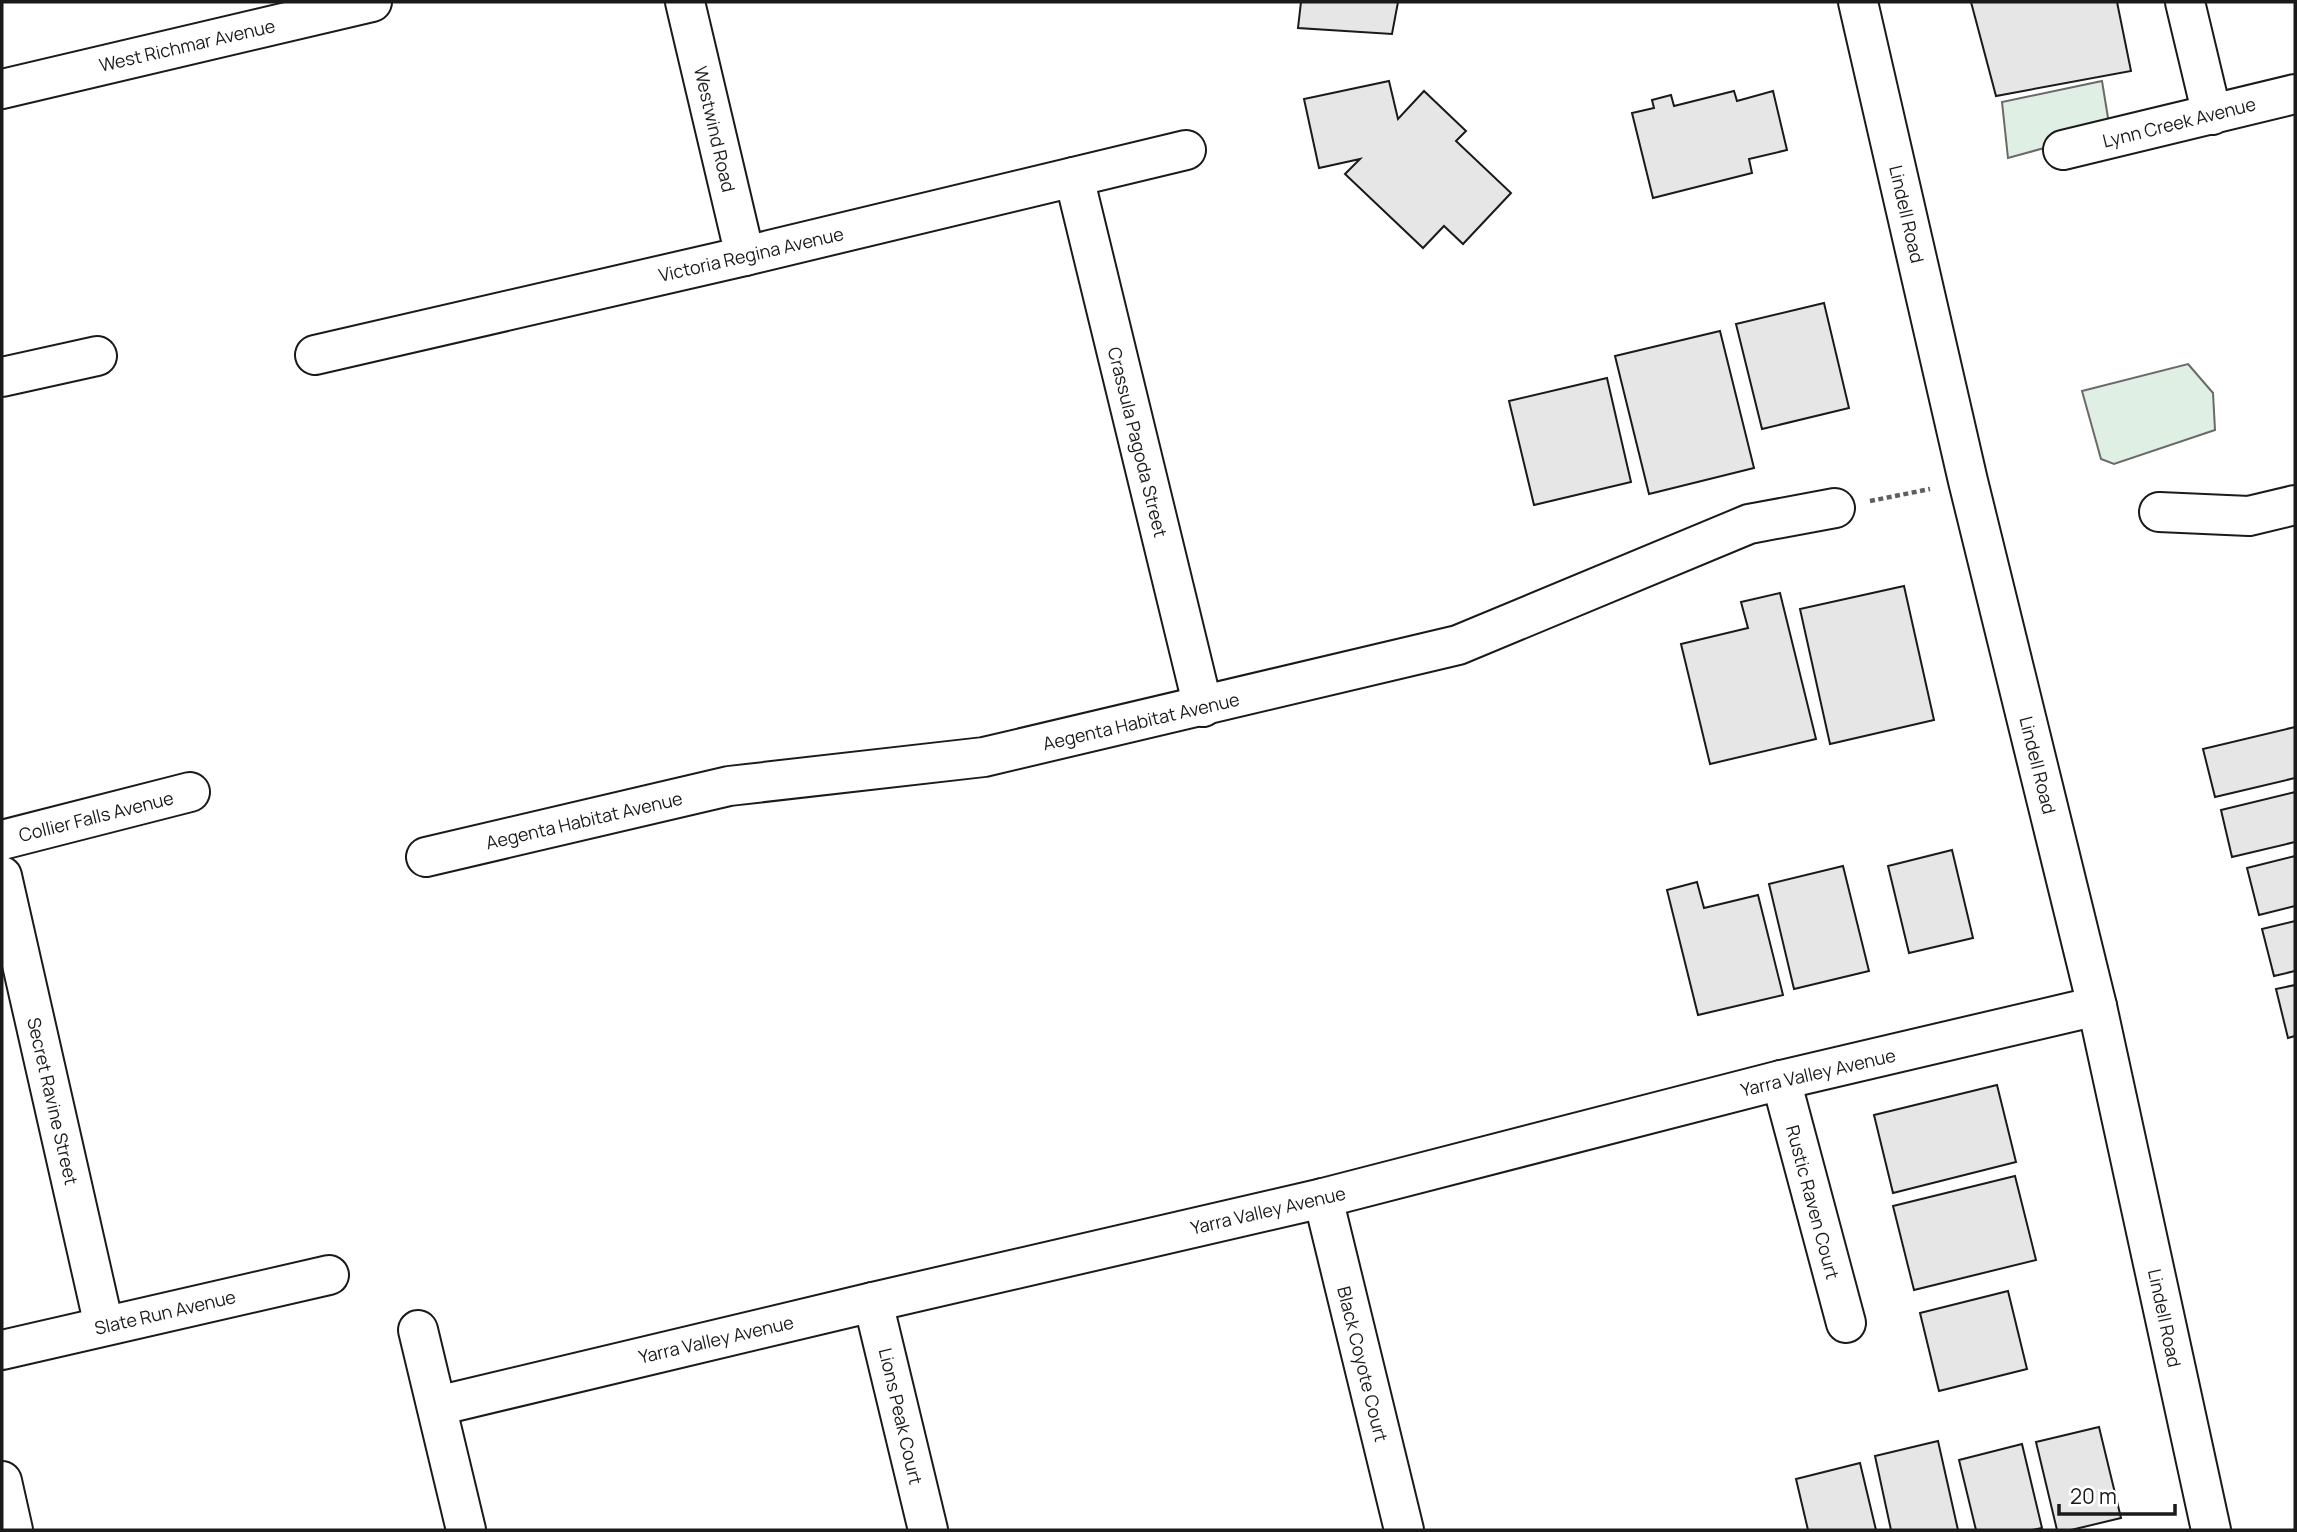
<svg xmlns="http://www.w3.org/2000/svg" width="2297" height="1532" viewBox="0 0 2297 1532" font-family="Manrope,sans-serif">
	<rect width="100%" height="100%" fill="#fff"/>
	<g fill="#e0efe3" stroke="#6a6a6a" stroke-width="2">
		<polygon points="2102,81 2110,130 2008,158 2002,102"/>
		<polygon points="2188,364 2213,393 2215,430 2114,464 2101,459 2082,391"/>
	</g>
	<g fill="#e6e6e6" stroke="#1a1a1a" stroke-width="2">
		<polygon points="1301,2 1398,2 1392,34 1298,28"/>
		<polygon points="1971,2 2117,2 2131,71 1996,96"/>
		<polygon points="1389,81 1398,119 1424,91 1466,131 1456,141 1511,193 1463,244 1444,226 1423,248 1345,174 1360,159 1319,168 1304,99"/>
		<polygon points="1734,91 1737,101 1773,91 1787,150 1749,159 1752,173 1653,198 1632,113 1654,108 1652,100 1671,95 1674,106"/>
		<polygon points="1824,303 1849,408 1762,429 1736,324"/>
		<polygon points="1720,331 1754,468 1649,494 1615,356"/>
		<polygon points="1607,378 1631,482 1534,505 1509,401"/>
		<polygon points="1904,586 1934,720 1830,744 1800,609"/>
		<polygon points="1780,593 1816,739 1710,764 1681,644 1748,628 1741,602"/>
		<polygon points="2295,727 2295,778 2215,797 2203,749"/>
		<polygon points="2295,792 2295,842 2232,857 2221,810"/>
		<polygon points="1952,850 1973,938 1909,953 1888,866"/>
		<polygon points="2295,856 2295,906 2259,915 2247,868"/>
		<polygon points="1843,866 1869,971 1794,989 1769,884"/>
		<polygon points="1697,882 1704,908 1758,895 1783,995 1698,1015 1667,890"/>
		<polygon points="2295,921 2295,971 2274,976 2262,929"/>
		<polygon points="2295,985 2295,1036 2288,1038 2276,989"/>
		<polygon points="1997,1085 2016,1162 1893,1193 1874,1115"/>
		<polygon points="2015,1176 2036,1260 1914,1290 1893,1206"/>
		<polygon points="2008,1291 2027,1369 1939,1391 1920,1313"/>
		<polygon points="2099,1427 2121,1518 2071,1530 2057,1530 2036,1442"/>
		<polygon points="1938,1441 1958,1530 1891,1530 1875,1456"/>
		<polygon points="2022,1444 2042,1528 2032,1530 1976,1530 1959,1460"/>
		<polygon points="1860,1463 1876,1530 1808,1530 1796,1479"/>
	</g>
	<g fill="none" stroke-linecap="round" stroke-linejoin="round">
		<defs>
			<g id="minor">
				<polyline points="685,2 745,256"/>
				<polyline points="1858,2 1968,481 2097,1006 2211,1530"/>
				<polyline points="2185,2 2212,115"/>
				<polyline points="2,89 372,2"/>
				<polyline points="2063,150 2295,94"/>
				<polyline points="1074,177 1203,707"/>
				<polyline points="315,355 745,256 1186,150"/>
				<polyline points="2,377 97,356"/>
				<polyline points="2159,512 2249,516 2295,505"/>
				<polyline points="2,840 190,792"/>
				<polyline points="426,857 729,786 984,757 1458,645 1749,524 1835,508"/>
				<polyline points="2,876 104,1326"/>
				<polyline points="1781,1080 1846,1323"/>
				<polyline points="1323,1198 1404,1530"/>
				<polyline points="873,1302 928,1530"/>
				<polyline points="418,1330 466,1530"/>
				<polyline points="2,1350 329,1275"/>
				<polyline points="437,1406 873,1302 1323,1198 1781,1080 2097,1006"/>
				<polyline points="2,1481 13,1530"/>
			</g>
		</defs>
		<use href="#minor" stroke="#1a1a1a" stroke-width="42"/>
		<polyline stroke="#5f5f5f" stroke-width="4.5" stroke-dasharray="5 3.5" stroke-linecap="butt" points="1870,501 1930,489"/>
		<use href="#minor" stroke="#fff" stroke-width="38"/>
	</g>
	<g text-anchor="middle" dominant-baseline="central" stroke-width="5" stroke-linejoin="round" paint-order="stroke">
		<g font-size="18" fill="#1a1a1a" stroke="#fff">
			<text transform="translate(187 45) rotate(-13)">West Richmar Avenue</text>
			<text transform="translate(2179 122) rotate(-14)">Lynn Creek Avenue</text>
			<text transform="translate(715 129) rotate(77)">Westwind Road</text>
			<text transform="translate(1907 214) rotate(77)">Lindell Road</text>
			<text transform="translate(751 254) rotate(-13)">Victoria Regina Avenue</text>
			<text transform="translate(1138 442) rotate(76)">Crassula Pagoda Street</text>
			<text transform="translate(1141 721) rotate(-13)">Aegenta Habitat Avenue</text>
			<text transform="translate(2038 765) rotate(76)">Lindell Road</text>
			<text transform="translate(96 816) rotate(-14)">Collier Falls Avenue</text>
			<text transform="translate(584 820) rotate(-13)">Aegenta Habitat Avenue</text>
			<text transform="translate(1818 1072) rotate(-13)">Yarra Valley Avenue</text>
			<text transform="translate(53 1101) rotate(77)">Secret Ravine Street</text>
			<text transform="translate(1813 1202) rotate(75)">Rustic Raven Court</text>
			<text transform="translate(1268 1210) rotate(-13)">Yarra Valley Avenue</text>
			<text transform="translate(165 1312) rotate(-13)">Slate Run Avenue</text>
			<text transform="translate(2165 1318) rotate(78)">Lindell Road</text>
			<text transform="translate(716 1339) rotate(-13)">Yarra Valley Avenue</text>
			<text transform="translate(1363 1364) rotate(76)">Black Coyote Court</text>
			<text transform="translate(901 1416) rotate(77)">Lions Peak Court</text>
		</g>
	</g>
	<rect width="2297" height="1532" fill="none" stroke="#1a1a1a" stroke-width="7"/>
	<path d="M2059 1504v10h116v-10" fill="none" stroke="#1a1a1a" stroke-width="3.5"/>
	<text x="2070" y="1504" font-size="21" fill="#1a1a1a" stroke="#ffffff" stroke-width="5" paint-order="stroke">20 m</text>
</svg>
